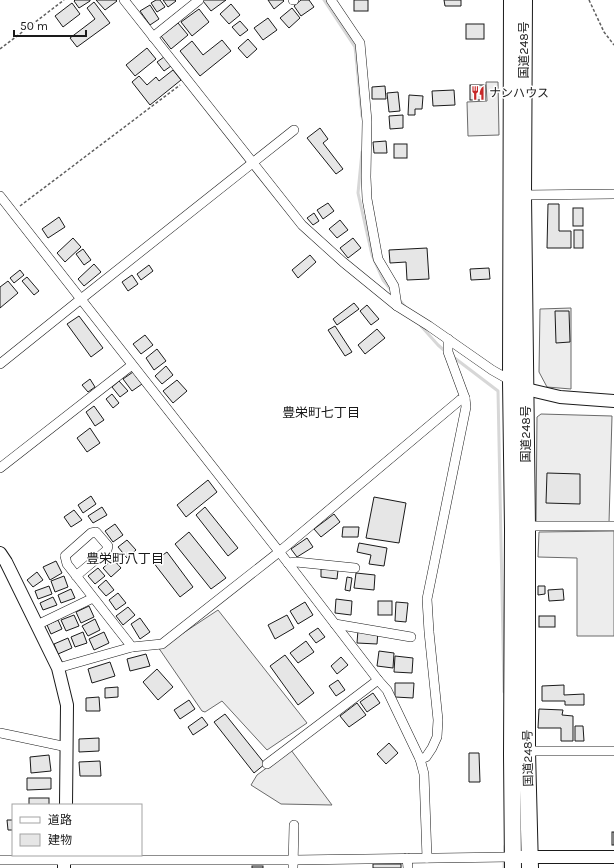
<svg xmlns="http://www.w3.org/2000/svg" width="614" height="868" viewBox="0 0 614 868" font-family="Karla,'Noto Sans JP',sans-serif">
	<rect width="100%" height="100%" fill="#fff"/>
	<g fill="#ededed" stroke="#6a6a6a">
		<polygon points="486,82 498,82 499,135 468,136 467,102 487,101"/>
		<polygon points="571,308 571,389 547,387 539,372 540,309"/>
		<polygon points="541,414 612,416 609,523 536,523 537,417"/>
		<polygon points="614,531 614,636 577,636 577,558 538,557 539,532"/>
		<polygon points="218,610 307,723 267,750 222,701 205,712 202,711 158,647 162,647"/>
		<polygon points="291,750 332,805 281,804 251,785 257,775"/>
	</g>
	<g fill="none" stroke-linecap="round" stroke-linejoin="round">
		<g stroke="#d7d7d7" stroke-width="3">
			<polyline points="324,0 355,47 362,116"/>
			<polyline points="362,152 358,193 372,255 383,280 392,291"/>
			<polyline points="398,298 406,308"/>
			<polyline points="421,326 438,345 446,352"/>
			<polyline points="452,356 498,391 504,692"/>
			<polyline points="504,868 505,846"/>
		</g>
	</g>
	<g fill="#e6e6e6" stroke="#1a1a1a">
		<polygon points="75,0 90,0 90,1 79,8 74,1"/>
		<polygon points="96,0 116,0 117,1 105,10"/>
		<polygon points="156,0 160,0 165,7 157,12 151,3"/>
		<polygon points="163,0 175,0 176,1 168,7"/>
		<polygon points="204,0 226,0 211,11 203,1"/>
		<polygon points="268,0 283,0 284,1 274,9"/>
		<polygon points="301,0 309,0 314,7 301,16 294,6"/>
		<rect x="354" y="0" width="14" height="11"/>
		<polygon points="444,0 461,0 461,6 445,6"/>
		<polygon points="94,2 110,23 77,47 70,38 95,19 87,8"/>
		<polygon points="72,3 80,14 63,27 55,16"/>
		<polygon points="231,4 240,15 229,24 220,14"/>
		<polygon points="150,5 159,19 150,25 140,11"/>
		<polygon points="292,8 300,18 289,28 280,18"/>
		<polygon points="199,9 209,22 192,36 181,22"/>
		<polygon points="268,18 277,30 263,40 254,28"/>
		<polygon points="240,21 248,30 240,36 232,27"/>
		<polygon points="178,23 188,35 171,49 161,36"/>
		<rect x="466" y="24" width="18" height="15"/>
		<polygon points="248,39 257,49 247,58 238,48"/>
		<polygon points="222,40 231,51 200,76 180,51 192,41 203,55"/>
		<polygon points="147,48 156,59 135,76 126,65"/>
		<polygon points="164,57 171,66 164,71 157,62"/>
		<polygon points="173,70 181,80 150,105 132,82 139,76 147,85 156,77 159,81"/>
		<rect x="470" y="85" width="15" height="15"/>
		<polygon points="385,86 386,99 372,99 372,87"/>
		<polygon points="454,90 455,105 433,106 432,91"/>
		<polygon points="398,92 400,111 389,112 387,93"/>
		<polygon points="409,95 423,96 422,109 415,109 415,115 408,115"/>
		<polygon points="403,115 403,128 390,129 389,116"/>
		<polygon points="320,128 328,139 323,143 343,169 336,174 307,138"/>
		<polygon points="386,141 387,153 374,153 373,142"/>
		<rect x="394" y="144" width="13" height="14"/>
		<polygon points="328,203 334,211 323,219 317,210"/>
		<polygon points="548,204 559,204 559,231 571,231 571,248 547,248"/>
		<rect x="573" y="208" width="10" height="18"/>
		<polygon points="314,213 319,221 313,225 307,218"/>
		<polygon points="59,217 65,227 48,238 42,229"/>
		<polygon points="340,220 348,230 337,238 329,229"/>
		<rect x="574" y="230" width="9" height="18"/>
		<polygon points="73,238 81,247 65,262 57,253"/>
		<polygon points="353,238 361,248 348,258 340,248"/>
		<polygon points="427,248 429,279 407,280 406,262 390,263 389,250"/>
		<polygon points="83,249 91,260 84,265 76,254"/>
		<polygon points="310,255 316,262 298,278 292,270"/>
		<polygon points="94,264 101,272 84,286 78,279"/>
		<polygon points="149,265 153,271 141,280 137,274"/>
		<polygon points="489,268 490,279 471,280 470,269"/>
		<polygon points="20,270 24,275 14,283 10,278"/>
		<polygon points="132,275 138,284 128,291 122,282"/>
		<polygon points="27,277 39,291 34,295 22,281"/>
		<polygon points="8,281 18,293 0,308 0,287"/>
		<polygon points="354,303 359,309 337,325 333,319"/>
		<polygon points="367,305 379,319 371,325 360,311"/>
		<polygon points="555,311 569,311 570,342 556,343"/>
		<polygon points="79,316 103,348 91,357 67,324"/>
		<polygon points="335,326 352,352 345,356 328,330"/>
		<polygon points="377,329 385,338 365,354 358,345"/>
		<polygon points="145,335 153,345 141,354 133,344"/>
		<polygon points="157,349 166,361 154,370 146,358"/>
		<polygon points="166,366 173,375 162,384 155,376"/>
		<polygon points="133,372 142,384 132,391 123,379"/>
		<polygon points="90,379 95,387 88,392 82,385"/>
		<polygon points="177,380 187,391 173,403 163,391"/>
		<polygon points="119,381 128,391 120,397 112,387"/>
		<polygon points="112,394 119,403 113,408 106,399"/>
		<polygon points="94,406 104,420 95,426 86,412"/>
		<polygon points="90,428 100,443 87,452 77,438"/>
		<polygon points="547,473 580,474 580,504 546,503"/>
		<polygon points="208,480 217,492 186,517 177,505"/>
		<polygon points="91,496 96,504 83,513 78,505"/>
		<polygon points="374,497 406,503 399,543 366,538"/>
		<polygon points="102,507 107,515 93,523 88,516"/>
		<polygon points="205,507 238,548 228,556 196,515"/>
		<polygon points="74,510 82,520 71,527 64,517"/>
		<polygon points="334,514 340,522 321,537 314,529"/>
		<polygon points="115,524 123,535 113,542 105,531"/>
		<polygon points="343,527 359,527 358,537 342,537"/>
		<polygon points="189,532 226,578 211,589 175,544"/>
		<polygon points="307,538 313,547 297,557 291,549"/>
		<polygon points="127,540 136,550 127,558 118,547"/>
		<polygon points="359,543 387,548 384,566 369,564 371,555 357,552"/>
		<polygon points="167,552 193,587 180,597 153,562"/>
		<polygon points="113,559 121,568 111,577 103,568"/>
		<polygon points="56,561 62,573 50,580 43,567"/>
		<polygon points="98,568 105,576 95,584 88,576"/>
		<polygon points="321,569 338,570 337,579 321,577"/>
		<polygon points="37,572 43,580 33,587 27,580"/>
		<polygon points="356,573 375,575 374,590 354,588"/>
		<polygon points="64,576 68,587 55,592 51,581"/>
		<polygon points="347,577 352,578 350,591 345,590"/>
		<polygon points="106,580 114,590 106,596 98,587"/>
		<polygon points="49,586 52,594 38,599 35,591"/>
		<polygon points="538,586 545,586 545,594 538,595"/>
		<polygon points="71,589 75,598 61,603 58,595"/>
		<polygon points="563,589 564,600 549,601 548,590"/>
		<polygon points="118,593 126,603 116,610 109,600"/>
		<polygon points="53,597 57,605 43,610 40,603"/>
		<polygon points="336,599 352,601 351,615 335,613"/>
		<rect x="378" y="601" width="14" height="14"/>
		<polygon points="305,602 313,615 298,624 290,611"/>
		<polygon points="396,602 408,603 406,622 395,621"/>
		<polygon points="89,606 94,617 81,623 76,612"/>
		<polygon points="128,607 135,615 123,625 116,616"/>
		<polygon points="74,615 79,626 66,631 61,620"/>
		<polygon points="287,615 294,628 275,639 268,625"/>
		<rect x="539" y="616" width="16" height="11"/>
		<polygon points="140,618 150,632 140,639 131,624"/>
		<polygon points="95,619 100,630 88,636 82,626"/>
		<polygon points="58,620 62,629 51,634 47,625"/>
		<polygon points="318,628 325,637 316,643 309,634"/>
		<polygon points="358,630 378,631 377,644 357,643"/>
		<polygon points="83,632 87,643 75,647 71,637"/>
		<polygon points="104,632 109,643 94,650 89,639"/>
		<polygon points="68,638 72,648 58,654 54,644"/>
		<polygon points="306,641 314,652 298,663 290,653"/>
		<polygon points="379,651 394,653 393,668 377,666"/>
		<polygon points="146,654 150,666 130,671 127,659"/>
		<polygon points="285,655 314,693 298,705 270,666"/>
		<polygon points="395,656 413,658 412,673 394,672"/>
		<polygon points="341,657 348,665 337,674 331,666"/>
		<polygon points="110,662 115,676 92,683 88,669"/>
		<polygon points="157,669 173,687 158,700 143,682"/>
		<polygon points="338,680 345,690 336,696 329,686"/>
		<polygon points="395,683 414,683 413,698 395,697"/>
		<polygon points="564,685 564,695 584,694 584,705 565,705 565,701 542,701 542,686"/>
		<polygon points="118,687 118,697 105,698 105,688"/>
		<polygon points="373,693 380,703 367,712 360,702"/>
		<polygon points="99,697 100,711 86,711 86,698"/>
		<polygon points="189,700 195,709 180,719 174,710"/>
		<polygon points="357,703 366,715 349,727 340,716"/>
		<polygon points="539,709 563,710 562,715 573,716 573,741 561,741 561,728 538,728"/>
		<polygon points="225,714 265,764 254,773 214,722"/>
		<polygon points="202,717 208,725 193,735 188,727"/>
		<polygon points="575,726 583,726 584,741 575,741"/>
		<polygon points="99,738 99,751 79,752 79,739"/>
		<polygon points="389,743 398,753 386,764 377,754"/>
		<polygon points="469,753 479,753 480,782 469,782"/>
		<polygon points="49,755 51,771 31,773 30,757"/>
		<polygon points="100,761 101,776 80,776 79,762"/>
		<polygon points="27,778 51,778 51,789 27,790"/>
		<rect x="29" y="798" width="20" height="7"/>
		<polygon points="7,820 13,820 13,830 8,830"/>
		<rect x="612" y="832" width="2" height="13"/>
		<rect x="373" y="864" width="28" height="4"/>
		<rect x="252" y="866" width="11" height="2"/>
	</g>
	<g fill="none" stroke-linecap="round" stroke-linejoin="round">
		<defs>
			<g id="street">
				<polyline points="124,0 302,225 343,262 397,306 429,326 492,370 513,382"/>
				<polyline points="293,0 294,0"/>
				<polyline points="331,0 360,43 367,121 366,177 367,199 378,259 394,286 397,306"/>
				<polyline points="153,37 199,0"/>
				<polyline points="523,195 614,194"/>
				<polyline points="0,196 288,563 378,680 387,690 420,759 424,774 427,858"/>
				<polyline points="0,364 81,299 294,130"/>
				<polyline points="0,468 132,365"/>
				<polyline points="527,526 614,526"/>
				<polyline points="288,563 296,562 355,568"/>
				<polyline points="76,576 107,550 108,546 96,532 91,533 65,556 67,564 132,647"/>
				<polyline points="335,624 411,637"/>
				<polyline points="37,625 93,598"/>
				<polyline points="58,668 132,647 162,644 279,552 460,400 465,398"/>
				<polyline points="0,733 67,747"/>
				<polyline points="527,751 614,751"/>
				<polyline points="420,759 426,757 432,748 437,737 438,720 429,632 427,599 466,407 465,398 448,352 448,339"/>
				<polyline points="267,764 378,680"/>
				<polyline points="407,858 408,868"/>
				<polyline points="0,860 293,860 513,857"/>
				<polyline points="293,868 294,825"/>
			</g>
			<g id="secondary">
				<polyline points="526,389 560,397 614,401"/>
				<polyline points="0,553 6,562 58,668 67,705 66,805"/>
				<polyline points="513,857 614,857"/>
				<polyline points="64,868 64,855"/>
			</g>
			<g id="highway">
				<polyline points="512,0 511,381 513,529 512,754 513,868"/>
				<polyline points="524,0 523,195 527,526 527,751 530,868"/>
			</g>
		</defs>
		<use href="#street" stroke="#1a1a1a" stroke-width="10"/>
		<use href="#secondary" stroke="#1a1a1a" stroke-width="14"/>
		<use href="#highway" stroke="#1a1a1a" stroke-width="18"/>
		<g stroke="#5f5f5f" stroke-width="1.5" stroke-dasharray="3 2" stroke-linecap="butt">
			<polyline points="589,0 604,32 614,45"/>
			<polyline points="0,49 64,0"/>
			<polyline points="20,206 180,85"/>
		</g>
		<use href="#street" stroke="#fff" stroke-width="9"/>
		<use href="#secondary" stroke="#fff" stroke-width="12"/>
		<use href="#highway" stroke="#fff" stroke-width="16"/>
	</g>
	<defs>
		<symbol id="restaurant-bare" viewBox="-9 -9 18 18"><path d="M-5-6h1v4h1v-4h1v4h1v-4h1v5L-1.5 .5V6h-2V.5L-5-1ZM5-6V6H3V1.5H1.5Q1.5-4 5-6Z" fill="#c62828" stroke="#fff" stroke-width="2.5" paint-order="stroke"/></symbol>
	</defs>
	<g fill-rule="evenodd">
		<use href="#restaurant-bare" x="468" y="83" width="20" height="20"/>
	</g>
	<g text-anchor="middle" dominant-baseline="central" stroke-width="3" stroke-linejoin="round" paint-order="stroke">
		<g font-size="12" fill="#1a1a1a" stroke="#fff">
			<text transform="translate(524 50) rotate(-90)">国道248号</text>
			<text transform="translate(526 434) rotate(-90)">国道248号</text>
			<text transform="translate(528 758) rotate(-91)">国道248号</text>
		</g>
		<g font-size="12" fill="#1a1a1a" stroke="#fff" text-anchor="start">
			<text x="489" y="93">ナンハウス</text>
		</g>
		<g font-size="13" fill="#1a1a1a" stroke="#fff">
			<text x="321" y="412">豊栄町七丁目</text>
			<text x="125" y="558">豊栄町八丁目</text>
		</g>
	</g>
	<rect x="12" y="804" width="130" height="52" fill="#ffffff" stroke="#a3a3a3"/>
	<rect x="20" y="817" width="20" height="6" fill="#ffffff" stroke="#a3a3a3"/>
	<text x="48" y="824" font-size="12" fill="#1a1a1a">道路</text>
	<rect x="20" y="834" width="20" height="12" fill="#e6e6e6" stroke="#a3a3a3"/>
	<text x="48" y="844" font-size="12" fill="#1a1a1a">建物</text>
	<path d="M14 30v6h72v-6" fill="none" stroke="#1a1a1a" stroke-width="2"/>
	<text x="20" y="30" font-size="12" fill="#1a1a1a" stroke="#ffffff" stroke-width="3" paint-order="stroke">50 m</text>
</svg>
